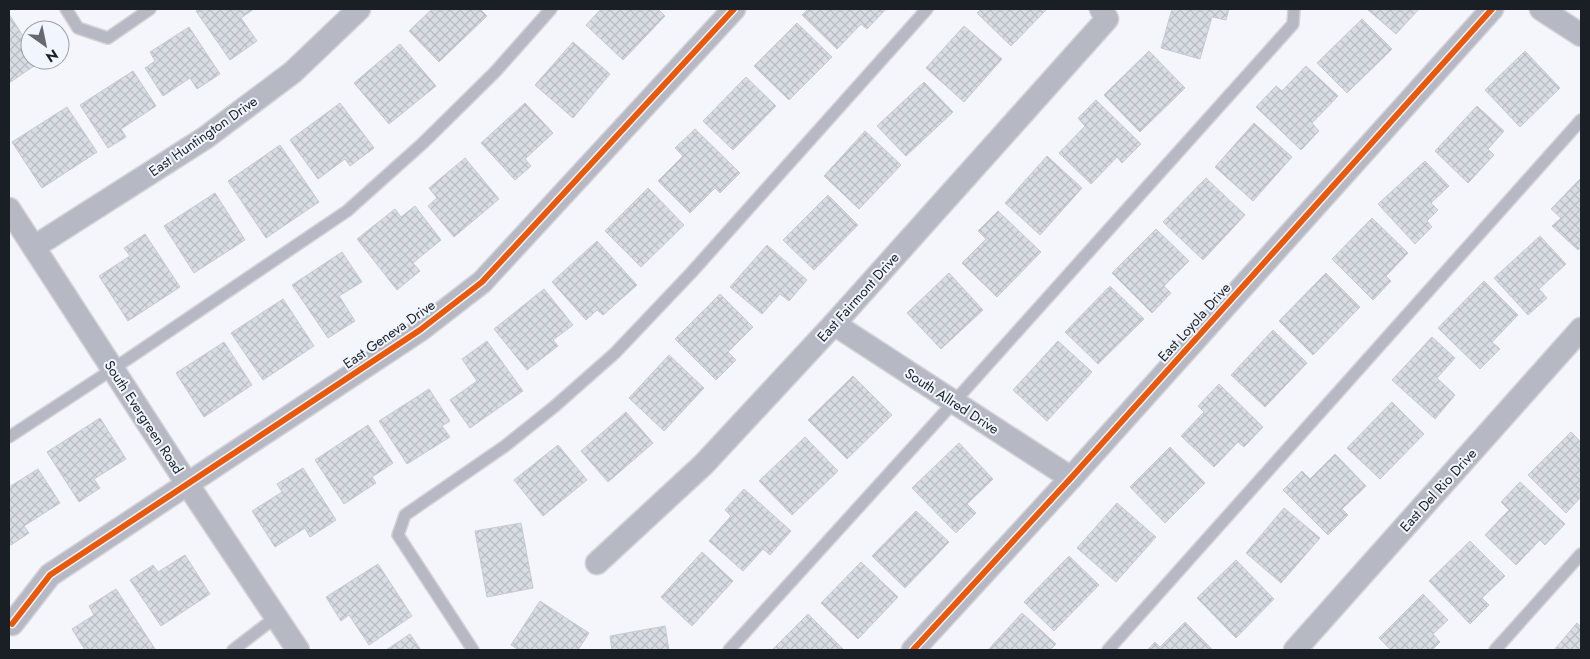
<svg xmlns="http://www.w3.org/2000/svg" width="1590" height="659" viewBox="0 0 1590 659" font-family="Jost,sans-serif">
	<defs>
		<pattern id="building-cross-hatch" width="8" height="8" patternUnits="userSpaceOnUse" patternTransform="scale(1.25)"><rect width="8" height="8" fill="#d8dde3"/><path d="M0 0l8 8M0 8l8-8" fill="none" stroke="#b9bdc3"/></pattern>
	</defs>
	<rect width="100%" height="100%" fill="#f4f6fb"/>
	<g fill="url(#building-cross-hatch)" stroke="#c7cbd1">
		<polygon points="199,9 254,9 241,18 257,41 230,60 196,11"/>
		<polygon points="432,9 480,9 487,16 439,62 409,31"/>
		<polygon points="601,9 658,9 665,16 623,60 586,25"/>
		<polygon points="808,9 886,9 867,29 861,24 837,49 802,15"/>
		<polygon points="981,9 1047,9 1011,46 977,13"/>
		<polygon points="1172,9 1229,9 1226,20 1212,17 1200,59 1161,48"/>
		<polygon points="1367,9 1419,9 1396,34"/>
		<polygon points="9,14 30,47 30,60 38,60 40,62 9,83"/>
		<polygon points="1362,19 1392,49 1347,93 1317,63"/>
		<polygon points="797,23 832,57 789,100 754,66"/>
		<polygon points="964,26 1002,59 964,102 926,68"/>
		<polygon points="189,27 220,74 197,89 190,78 163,96 145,68 155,61 150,52"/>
		<polygon points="573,42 610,74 573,118 535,85"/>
		<polygon points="400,44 436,86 389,124 354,83"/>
		<polygon points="1149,51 1185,88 1140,132 1104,95"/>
		<polygon points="1525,51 1560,88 1520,127 1485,90"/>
		<polygon points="1306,66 1338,96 1312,123 1319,131 1301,150 1256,107 1276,86 1282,91"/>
		<polygon points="133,71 156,106 121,129 126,137 108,148 80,105"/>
		<polygon points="746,77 776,106 733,150 703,121"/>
		<polygon points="924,82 953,112 906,156 877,126"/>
		<polygon points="1096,100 1141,144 1122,163 1117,157 1091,184 1059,153 1085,126 1078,118"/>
		<polygon points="340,103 374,148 350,166 345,159 318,179 290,140"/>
		<polygon points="525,103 553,133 525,159 531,166 515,180 481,143"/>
		<polygon points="1477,106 1504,131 1488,149 1494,155 1468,183 1435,151"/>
		<polygon points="67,107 97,152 42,188 12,142"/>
		<polygon points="1254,123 1292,157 1253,201 1215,167"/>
		<polygon points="695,129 740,173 720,193 715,188 690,213 658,181 683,156 675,148"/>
		<polygon points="865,131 901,165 859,209 824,176"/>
		<polygon points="280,145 319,202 266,238 228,181"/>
		<polygon points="1047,156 1082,188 1040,235 1005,203"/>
		<polygon points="465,158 499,199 454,237 428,206 437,198 429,188"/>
		<polygon points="1425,161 1449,186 1431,203 1438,210 1427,221 1432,227 1415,244 1378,204"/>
		<polygon points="1206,178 1245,215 1203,260 1163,222"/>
		<polygon points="1581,178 1581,247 1578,250 1552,226 1561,218 1551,209"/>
		<polygon points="648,188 684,225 641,267 605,231"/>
		<polygon points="215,193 245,240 194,273 164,226"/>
		<polygon points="828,195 858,225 814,270 783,240"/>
		<polygon points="415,206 441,240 413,263 420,271 397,290 357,239 395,209 401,217"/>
		<polygon points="998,211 1041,252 997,297 962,263 986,239 978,231"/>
		<polygon points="1372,218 1408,253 1386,276 1391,281 1373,300 1332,259"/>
		<polygon points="1156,229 1189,261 1164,286 1171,293 1152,313 1112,273"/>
		<polygon points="145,234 180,287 128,321 99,276 130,256 124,248"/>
		<polygon points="1540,236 1566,264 1539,289 1547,298 1528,315 1494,278"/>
		<polygon points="597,241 637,285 603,315 597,310 586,320 552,282"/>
		<polygon points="767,245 807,280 789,301 780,294 762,314 730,287"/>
		<polygon points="342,252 362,282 339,296 355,321 328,338 292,285"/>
		<polygon points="949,273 983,310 941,349 907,313"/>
		<polygon points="1326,273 1360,307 1313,355 1279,321"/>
		<polygon points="1484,281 1518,315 1492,342 1500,349 1480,369 1438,328"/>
		<polygon points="1110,286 1144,319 1098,364 1065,332"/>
		<polygon points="544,289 573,325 553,340 558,346 527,370 494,329"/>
		<polygon points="720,294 753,327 728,352 736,360 716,380 675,339"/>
		<polygon points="283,299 314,346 263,380 231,333"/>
		<polygon points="1273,330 1307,363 1265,407 1231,375"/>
		<polygon points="1432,337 1455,358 1437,378 1455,395 1435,419 1392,380"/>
		<polygon points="487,341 523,391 470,428 450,400 477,381 462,359"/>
		<polygon points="1058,341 1092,372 1047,421 1013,390"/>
		<polygon points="224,342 252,385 204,417 176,373"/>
		<polygon points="669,355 704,388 664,431 629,398"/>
		<polygon points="853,376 892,415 847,459 808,420"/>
		<polygon points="1219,384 1263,427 1244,447 1238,442 1214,467 1181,436 1204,412 1198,406"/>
		<polygon points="429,389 450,421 442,426 450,437 407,464 379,421"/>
		<polygon points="1392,402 1424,434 1380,479 1347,448"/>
		<polygon points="626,412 653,443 608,482 581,451"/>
		<polygon points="100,418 126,459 94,479 100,488 79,502 47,452"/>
		<polygon points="368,425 393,463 372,477 376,483 344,504 315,460"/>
		<polygon points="1571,432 1581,442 1581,497 1566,513 1528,475"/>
		<polygon points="805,437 838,471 792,515 759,481"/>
		<polygon points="959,443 993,479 967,504 976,513 956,533 912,488"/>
		<polygon points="558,445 587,480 543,516 514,480"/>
		<polygon points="1170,447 1205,483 1165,523 1130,487"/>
		<polygon points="1335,454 1366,486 1342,509 1348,515 1328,535 1283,490 1302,471 1310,479"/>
		<polygon points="303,468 336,520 310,537 305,528 275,547 252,511 282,492 277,484"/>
		<polygon points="38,469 60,503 24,526 29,533 11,545 9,541 9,487"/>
		<polygon points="1520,482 1565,524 1545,545 1540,540 1516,565 1485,535 1509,510 1501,502"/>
		<polygon points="744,489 791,531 770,555 763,549 743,571 709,541 731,516 725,510"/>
		<polygon points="1117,503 1156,537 1116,582 1077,548"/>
		<polygon points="1284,508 1320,538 1281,583 1246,553"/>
		<polygon points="916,511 949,542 905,588 872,556"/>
		<polygon points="521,523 533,588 487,597 475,531"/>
		<polygon points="1470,541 1505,576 1482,598 1489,605 1470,624 1429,581"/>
		<polygon points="702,552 733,581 692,626 661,597"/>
		<polygon points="185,555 210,594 161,626 130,580 153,565 158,572"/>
		<polygon points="1069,556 1099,585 1054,631 1024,602"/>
		<polygon points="1236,560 1274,599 1236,638 1197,598"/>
		<polygon points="861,562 898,597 858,639 821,603"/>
		<polygon points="378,564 412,616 369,645 349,615 341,621 326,597"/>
		<polygon points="116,589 155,649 152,650 85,650 72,629 94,615 89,606"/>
		<polygon points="1423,594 1448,620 1433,634 1440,642 1432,650 1391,650 1379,638"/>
		<polygon points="540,601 589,633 578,650 519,650 511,645"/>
		<polygon points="1022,613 1056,644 1050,650 988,650"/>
		<polygon points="808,614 844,650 772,650"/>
		<polygon points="1185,622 1213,650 1147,650 1155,642 1160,647"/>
		<polygon points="1577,623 1581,627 1581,650 1554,650"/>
		<polygon points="665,626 669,650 612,650 610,636"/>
		<polygon points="410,634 421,650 386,650"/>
	</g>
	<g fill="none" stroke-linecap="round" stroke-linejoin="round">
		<defs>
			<g id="service">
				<polyline points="66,9 78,28 108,38 150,9"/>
				<polyline points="9,437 113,369 347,211 423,143 495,72 551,9"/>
				<polyline points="233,650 276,617"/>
				<polyline points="473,650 398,535 405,515 505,446 555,406 615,353 691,273 927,9"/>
				<polyline points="729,650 954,402 1293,24 1294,9"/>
				<polyline points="1108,650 1581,120"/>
				<polyline points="1495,650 1581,554"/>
			</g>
			<g id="minor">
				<polyline points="1541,9 1581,35"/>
				<polyline points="9,209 188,485 298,650"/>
				<polyline points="34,247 205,138 293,72 359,9"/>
				<polyline points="834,324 1071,478"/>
				<polyline points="597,563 704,464 834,324 1107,19 1101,9"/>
				<polyline points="12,624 50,575 420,330 482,282 734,9"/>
				<polyline points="913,650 1071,478 1492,9"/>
				<polyline points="1295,650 1581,329"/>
			</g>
		</defs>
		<use href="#service" stroke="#d2d4d8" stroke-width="14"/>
		<use href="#minor" stroke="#d2d4d8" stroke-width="25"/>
		<use href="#service" stroke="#b6b8c4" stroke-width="11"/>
		<use href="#minor" stroke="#b6b8c4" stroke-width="22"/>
		<defs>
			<g id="cycleway">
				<polyline points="12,624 50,575 420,330 482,282 734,9"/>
				<polyline points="913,650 1071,478 1492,9"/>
			</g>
		</defs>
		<use href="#cycleway" stroke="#f1f5fe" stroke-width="9"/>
		<use href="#cycleway" stroke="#e8590c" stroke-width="6"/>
	</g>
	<g text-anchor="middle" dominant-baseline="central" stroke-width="4" stroke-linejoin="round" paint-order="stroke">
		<g font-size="14" fill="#1a1e25" stroke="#f1f5fe">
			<text transform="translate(203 136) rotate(-35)">East Huntington Drive</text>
			<text transform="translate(858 297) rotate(-48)">East Fairmont Drive</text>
			<text transform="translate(1194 322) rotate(-48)">East Loyola Drive</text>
			<text transform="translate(389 334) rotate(-35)">East Geneva Drive</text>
			<text transform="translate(952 401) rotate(33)">South Allred Drive</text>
			<text transform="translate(144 417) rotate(57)">South Evergreen Road</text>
			<text transform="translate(1438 490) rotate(-48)">East Del Rio Drive</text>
		</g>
	</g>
	<rect width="1590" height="659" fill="none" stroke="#1a1e25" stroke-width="20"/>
	<g transform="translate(45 45) rotate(147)"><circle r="24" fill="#f1f5fe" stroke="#9b9fa7"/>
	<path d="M0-4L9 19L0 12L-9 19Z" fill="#666a70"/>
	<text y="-8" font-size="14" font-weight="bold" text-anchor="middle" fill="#1a1e25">N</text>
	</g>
</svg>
